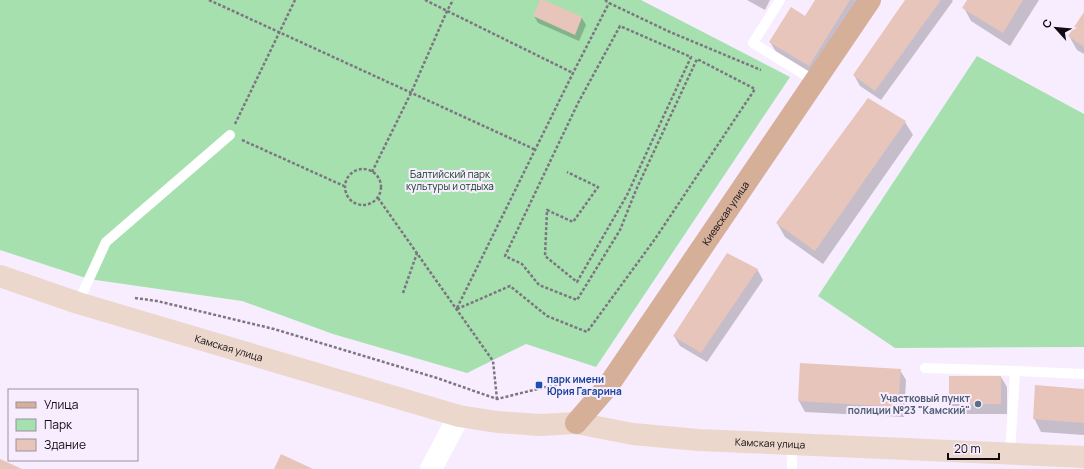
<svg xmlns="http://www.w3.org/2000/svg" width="1084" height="469" viewBox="0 0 1084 469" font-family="Manrope,sans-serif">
	<rect width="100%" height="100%" fill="#f8edfe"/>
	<g fill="#a5e0ae">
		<polygon points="0,0 641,0 790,77 596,367 526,344 467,373 333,334 242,301 89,279 0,250"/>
		<polygon points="977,56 1084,114 1084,347 895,348 818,296"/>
	</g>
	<g fill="#0003">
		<polygon points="541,0 582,18 586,25 579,41 538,23 534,16"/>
		<polygon points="747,0 770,0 765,10"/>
		<polygon points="816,0 866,0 817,79 778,55 770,42 806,17"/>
		<polygon points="906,0 952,0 953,1 881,100 860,86 854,75"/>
		<polygon points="969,0 1039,0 1010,46 971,21 964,8"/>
		<polygon points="1084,14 1084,54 1077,50 1069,36"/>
		<polygon points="905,122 913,135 823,264 785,237 777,223"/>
		<polygon points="757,269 763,280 707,362 680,346 674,336"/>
		<polygon points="801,364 900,370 906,380 904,417 805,412 799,401"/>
		<polygon points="1001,377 1007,387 1007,414 956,414 950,404"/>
		<polygon points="1084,390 1084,435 1041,432 1034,418"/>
	</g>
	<g fill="#e7c5bb">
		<polygon points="540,0 544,0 582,17 575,35 533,16"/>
		<polygon points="815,0 850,0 809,66 769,42 791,7 805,16"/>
		<polygon points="905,0 941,0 875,91 853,75"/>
		<polygon points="967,0 1023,0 1003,33 962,8"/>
		<polygon points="1084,12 1084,47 1068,36"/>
		<polygon points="868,98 906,121 815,251 776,223"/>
		<polygon points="727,253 758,269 701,353 673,336"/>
		<polygon points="800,363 901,369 898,407 798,401"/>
		<rect x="949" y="376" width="52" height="28"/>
		<polygon points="1035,385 1084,389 1084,423 1033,419"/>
		<polygon points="281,454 313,469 274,469"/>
		<polygon points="0,459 22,469 0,469"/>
	</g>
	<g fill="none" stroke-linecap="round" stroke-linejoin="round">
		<g stroke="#7d7581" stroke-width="2.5" stroke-dasharray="3 2" stroke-linecap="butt">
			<polyline points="209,0 536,150"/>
			<polyline points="425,0 573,73"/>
			<polyline points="605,0 609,3 670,32 761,70"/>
			<polyline points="235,124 295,0"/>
			<polyline points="242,140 344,186"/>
			<circle cx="363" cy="187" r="18"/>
			<polyline points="372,172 411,93 447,11 453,0"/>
			<polyline points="378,198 493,361 497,399"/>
			<polyline points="403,293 417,253"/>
			<polyline points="135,298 157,301 274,329 437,378 497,399 562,383 586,381"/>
			<polyline points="457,308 573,73 609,3"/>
			<polyline points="457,309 510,286 547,316 587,332 655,239 755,89 697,59 636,190 620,230 577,300 539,285 522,264 505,256 578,103 620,26 691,57 627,195 577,282 545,256 547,210 573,222 598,187 567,172"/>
		</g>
		<g stroke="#fff" stroke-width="10">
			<polyline points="780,0 753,43 815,81"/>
			<polyline points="78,303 106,242 230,135"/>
			<polyline points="925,368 1015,371 1084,374"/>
			<polyline points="792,444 792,469"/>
			<polyline points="1010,454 1015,371"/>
		</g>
		<polyline stroke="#fff" stroke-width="22" points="431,469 459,416"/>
		<path stroke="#ebd7cc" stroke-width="22" id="s1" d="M0,276l78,27 381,113 38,6 43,3 36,-2 57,11 65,6 94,4 292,13"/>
		<path stroke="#d6af99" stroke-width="22" id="s2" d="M576,423l32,-37 262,-386"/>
	</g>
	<rect fill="#1a4fb4" stroke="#f8edfe" stroke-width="1.5" x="535" y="381" width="8" height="8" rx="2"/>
	<circle fill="#5c6f8a" stroke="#f8edfe" stroke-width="1.5" cx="978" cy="404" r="4"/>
	<g text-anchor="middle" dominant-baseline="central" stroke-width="4" stroke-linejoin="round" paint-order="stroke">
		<g font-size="10" fill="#073716" stroke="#f8edfe">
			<text x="450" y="174">Балтийский парк<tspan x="450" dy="12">культуры и отдыха</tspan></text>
		</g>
		<g font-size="10" fill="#100a13" stroke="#f8edfe">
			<text stroke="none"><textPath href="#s2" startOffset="258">Киевская улица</textPath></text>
			<text stroke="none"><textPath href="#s1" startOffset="240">Камская улица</textPath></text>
			<text stroke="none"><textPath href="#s1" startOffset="793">Камская улица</textPath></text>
		</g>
		<g font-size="10" font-weight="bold" fill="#164399" stroke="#f8edfe" text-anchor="start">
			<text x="547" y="379">парк имени<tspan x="547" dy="12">Юрия Гагарина</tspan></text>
		</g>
		<g font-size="10" font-weight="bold" fill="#4e5e75" stroke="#f8edfe" text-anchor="end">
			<text x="970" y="398">Участковый пункт<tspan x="970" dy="12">полиции №23 "Камский"</tspan></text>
		</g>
	</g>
	<rect x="8" y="389" width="130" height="72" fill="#f8edfe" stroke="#9b92a0"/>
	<rect x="16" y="402" width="20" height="6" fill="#d6af99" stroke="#9b92a0"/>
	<text x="44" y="409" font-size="12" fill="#100a13">Улица</text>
	<rect x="16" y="419" width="20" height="12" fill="#a5e0ae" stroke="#9b92a0"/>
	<text x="44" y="429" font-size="12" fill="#100a13">Парк</text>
	<rect x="16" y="439" width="20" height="12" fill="#e7c5bb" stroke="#9b92a0"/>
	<text x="44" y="449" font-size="12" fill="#100a13">Здание</text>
	<g transform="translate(1056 28) rotate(297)" stroke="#f8edfe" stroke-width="3" paint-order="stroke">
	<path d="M0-3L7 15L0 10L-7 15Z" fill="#100a13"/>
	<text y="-6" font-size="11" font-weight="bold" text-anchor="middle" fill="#100a13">С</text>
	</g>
	<path d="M948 453v6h51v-6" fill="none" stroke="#100a13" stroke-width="2"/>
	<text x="954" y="453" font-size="12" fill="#100a13" stroke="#f8edfe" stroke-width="3" paint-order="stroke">20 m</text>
</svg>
